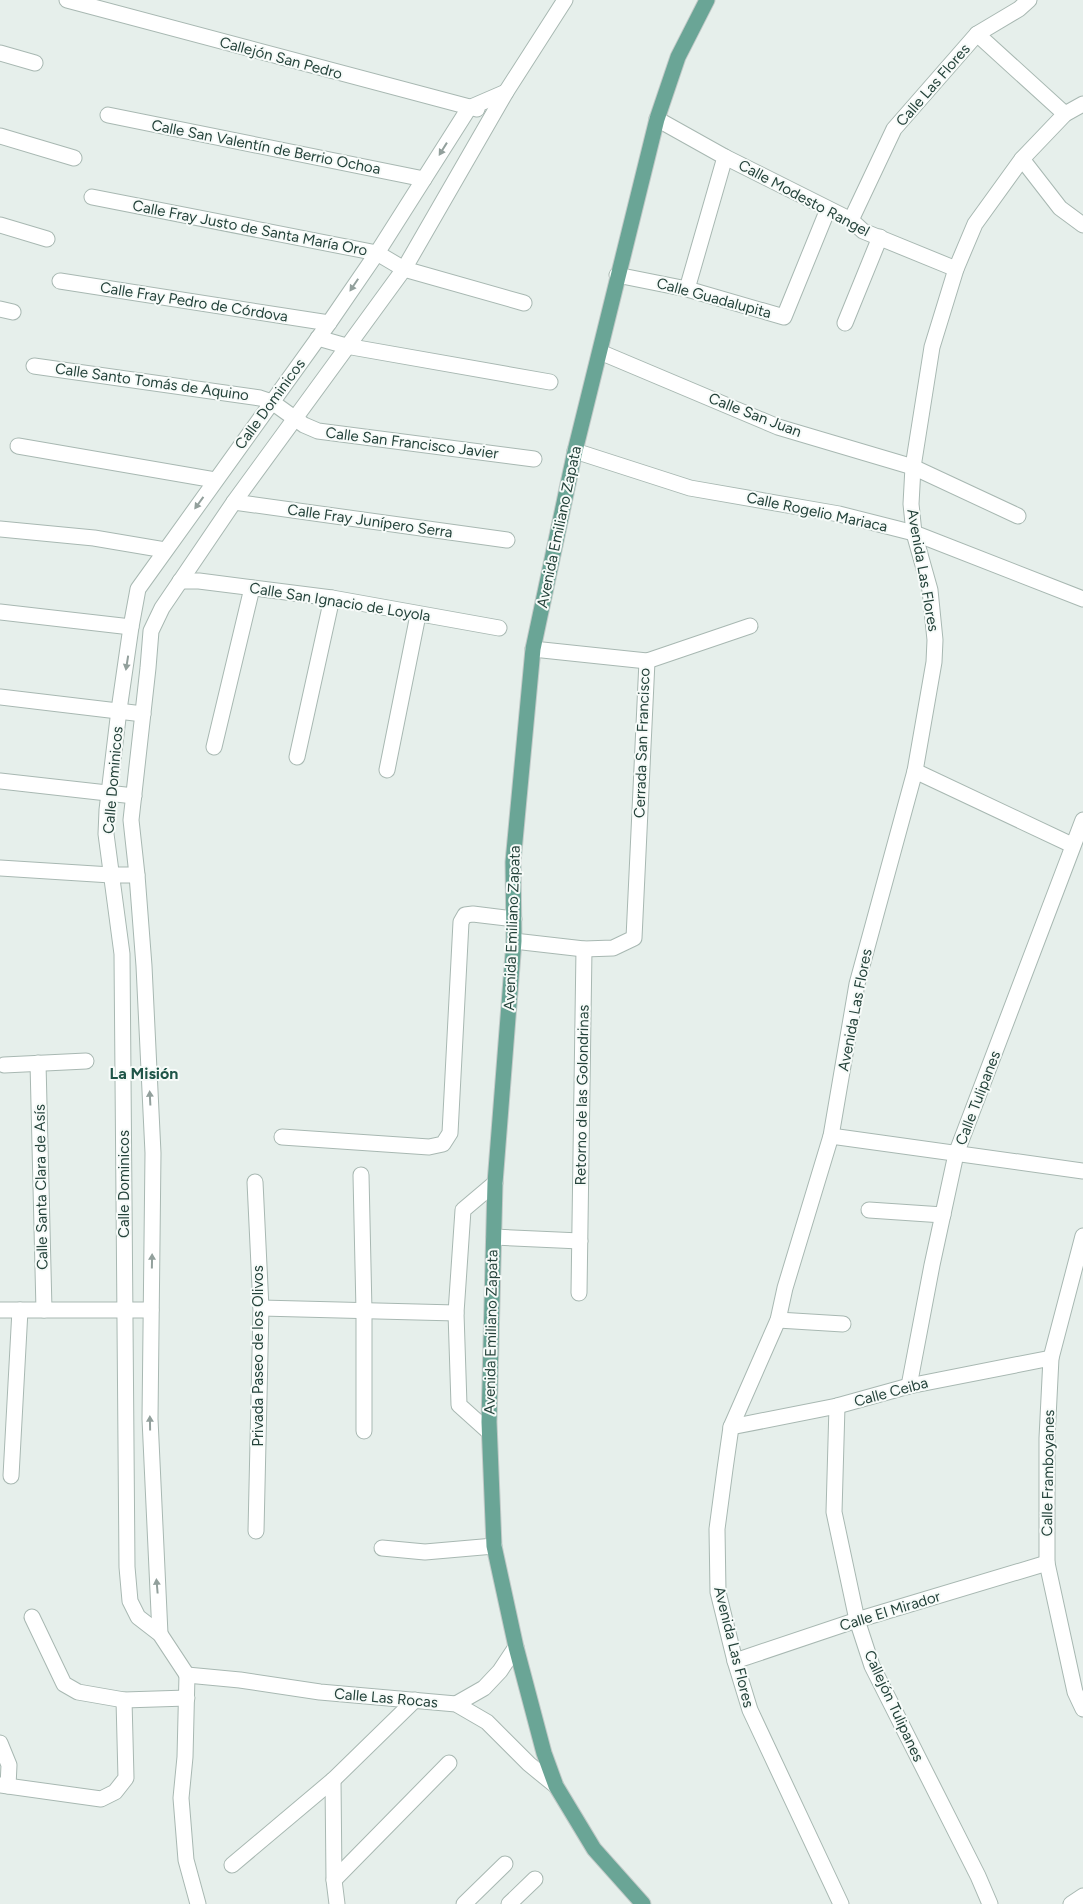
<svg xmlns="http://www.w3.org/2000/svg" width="1083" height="1904" viewBox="0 0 1083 1904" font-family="Figtree,sans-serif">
	<rect width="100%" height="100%" fill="#e6efeb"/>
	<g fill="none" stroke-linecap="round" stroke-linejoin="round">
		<defs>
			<g id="minor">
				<polyline points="67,0 477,109"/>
				<polyline points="977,34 1065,114"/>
				<polyline points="0,53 35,63"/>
				<polyline points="108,115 424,179"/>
				<polyline points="657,119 725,157 851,220 863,231 956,269"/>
				<polyline points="0,136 74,158"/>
				<polyline points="1022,159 1060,208 1083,225"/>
				<polyline points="92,197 377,253 404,269 524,303"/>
				<polyline points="851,220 894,129 977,34 1019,9 1029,0"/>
				<polyline points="0,225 47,239"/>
				<polyline points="617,275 687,289 784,317 828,209"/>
				<polyline points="60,281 329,323"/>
				<polyline points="687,289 725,157"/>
				<polyline points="0,309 13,312"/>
				<polyline points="845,323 880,237"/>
				<polyline points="318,338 346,346 550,382"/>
				<polyline points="600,352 778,427 913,467 1018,516"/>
				<polyline points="34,366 260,398 272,402 304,425 318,431 534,459"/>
				<polyline points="18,446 215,480"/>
				<polyline points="575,451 690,488 839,514 914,533 1083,599"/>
				<polyline points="234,502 507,540"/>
				<polyline points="0,529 94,538 165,550"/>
				<polyline points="180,581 199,581 332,598 499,628"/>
				<polyline points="0,612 131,627"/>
				<polyline points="533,649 647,661 750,626"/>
				<polyline points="0,697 143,714"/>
				<polyline points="214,747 252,588"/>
				<polyline points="297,757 332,598"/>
				<polyline points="387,770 418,615"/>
				<polyline points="915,771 1072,845"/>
				<polyline points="0,781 134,796"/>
				<polyline points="0,868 111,875 137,875"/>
				<polyline points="514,941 584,949 613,948 634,938 647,661"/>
				<polyline points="38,1063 44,1310"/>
				<polyline points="4,1065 86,1061"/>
				<polyline points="831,1136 1083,1171"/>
				<polyline points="282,1137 429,1147 443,1144 450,1133 461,922 465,915 473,914 514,919"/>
				<polyline points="361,1175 364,1311 364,1431"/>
				<polyline points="255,1182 261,1308 256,1531"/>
				<polyline points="869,1210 943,1215"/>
				<polyline points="1083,1236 1051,1358 1047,1438 1047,1563 1075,1692 1083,1709"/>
				<polyline points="494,1237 580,1241"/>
				<polyline points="579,1293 584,949"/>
				<polyline points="261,1308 456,1313"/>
				<polyline points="0,1310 151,1310"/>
				<polyline points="778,1320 843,1324"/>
				<polyline points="909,1386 932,1265 956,1154 1083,820"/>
				<polyline points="837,1406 834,1512 857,1620 872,1666 978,1876 990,1904"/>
				<polyline points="731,1427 837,1406 909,1386 1051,1358"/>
				<polyline points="489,1432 459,1405 456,1313 463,1210 495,1183"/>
				<polyline points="11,1476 20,1310"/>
				<polyline points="382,1548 425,1552 494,1546"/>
				<polyline points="32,1617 64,1684 78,1692 124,1700 187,1698"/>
				<polyline points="160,1634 150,1419 153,1153 144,966 137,875 131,820 148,668 151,631 162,608 234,502 404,269 506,92 565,0"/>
				<polyline points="735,1661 857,1620 1047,1563"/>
				<polyline points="187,1675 160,1634 138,1617 130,1601 127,1567 122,954 106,834 107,810 119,710 131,627 138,589 329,323 377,253 469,108 506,92"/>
				<polyline points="187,1675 240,1680 320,1692 456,1704 487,1722 529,1764 556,1786"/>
				<polyline points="187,1675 185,1757 181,1798 186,1860 198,1904"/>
				<polyline points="456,1704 484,1688 500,1671 516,1647"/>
				<polyline points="0,1743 9,1765 8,1786"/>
				<polyline points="333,1780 334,1880 337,1904"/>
				<polyline points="0,1785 101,1799 115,1792 126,1778 124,1700"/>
				<polyline points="232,1865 333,1780 415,1700"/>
				<polyline points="334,1880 449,1763"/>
				<polyline points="464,1904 505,1864"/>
				<polyline points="509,1904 535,1879"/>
				<polyline points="841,1904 750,1710 735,1661 718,1592 717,1529 725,1469 731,1427 778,1320 785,1288 831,1136 857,984 915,771 934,662 935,640 930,590 914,533 911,504 913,467 932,347 956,269 975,224 1022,159 1065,114 1083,104"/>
				<polyline points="1071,1904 1083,1896"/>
			</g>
			<polyline id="major" points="643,1904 594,1849 556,1786 544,1753 516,1647 494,1546 489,1422 495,1183 514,941 513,862 533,649 575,451 657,119 678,57 707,0"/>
		</defs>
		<use href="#minor" stroke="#a8b8b2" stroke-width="17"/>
		<use href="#major" stroke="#c2cac8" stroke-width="17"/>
		<use href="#minor" stroke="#fff" stroke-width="15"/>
		<use href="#major" stroke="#6aa596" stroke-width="15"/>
	</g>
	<defs><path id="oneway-solid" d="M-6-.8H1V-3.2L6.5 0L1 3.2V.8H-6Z" transform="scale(1.25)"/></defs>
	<g fill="#92a09c">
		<use href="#oneway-solid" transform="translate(443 149) rotate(122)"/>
		<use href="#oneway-solid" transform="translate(354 285) rotate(124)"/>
		<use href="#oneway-solid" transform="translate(199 503) rotate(126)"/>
		<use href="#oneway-solid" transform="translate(127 663) rotate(99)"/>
		<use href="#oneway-solid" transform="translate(150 1098) rotate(-93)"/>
		<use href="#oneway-solid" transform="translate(152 1261) rotate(-89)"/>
		<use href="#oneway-solid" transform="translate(150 1423) rotate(-91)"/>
		<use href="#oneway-solid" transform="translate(157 1586) rotate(-95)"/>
	</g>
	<g text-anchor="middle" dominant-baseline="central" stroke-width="4" stroke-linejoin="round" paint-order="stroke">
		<g font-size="15" fill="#24423a" stroke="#f7fbf9">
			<text transform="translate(281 58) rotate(15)">Callejón San Pedro</text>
			<text transform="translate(933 85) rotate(-49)">Calle Las Flores</text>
			<text transform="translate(266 147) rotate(11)">Calle San Valentín de Berrio Ochoa</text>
			<text transform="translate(804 198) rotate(28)">Calle Modesto Rangel</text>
			<text transform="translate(250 228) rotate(11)">Calle Fray Justo de Santa María Oro</text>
			<text transform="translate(714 298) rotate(15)">Calle Guadalupita</text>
			<text transform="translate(194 302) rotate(9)">Calle Fray Pedro de Córdova</text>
			<text transform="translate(152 382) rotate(8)">Calle Santo Tomás de Aquino</text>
			<text transform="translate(270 404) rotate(-54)">Calle Dominicos</text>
			<text transform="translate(755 415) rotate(21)">Calle San Juan</text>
			<text transform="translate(412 443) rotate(7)">Calle San Francisco Javier</text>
			<text transform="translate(817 512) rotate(12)">Calle Rogelio Mariaca</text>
			<text transform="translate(370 521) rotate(8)">Calle Fray Junípero Serra</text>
			<text transform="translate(559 527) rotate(-78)">Avenida Emiliano Zapata</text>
			<text transform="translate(923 570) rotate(80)">Avenida Las Flores</text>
			<text transform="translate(340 602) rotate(9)">Calle San Ignacio de Loyola</text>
			<text transform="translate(642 743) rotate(-88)">Cerrada San Francisco</text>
			<text transform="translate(113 780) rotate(-85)">Calle Dominicos</text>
			<text transform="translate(512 928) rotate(-88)">Avenida Emiliano Zapata</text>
			<text transform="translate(855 1010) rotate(-79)">Avenida Las Flores</text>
			<text transform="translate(582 1095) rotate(-89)">Retorno de las Golondrinas</text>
			<text transform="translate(978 1098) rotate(-69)">Calle Tulipanes</text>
			<text transform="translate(124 1184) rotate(-90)">Calle Dominicos</text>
			<text transform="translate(41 1187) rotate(-91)">Calle Santa Clara de Asís</text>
			<text transform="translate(491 1332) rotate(-89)">Avenida Emiliano Zapata</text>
			<text transform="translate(258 1356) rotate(-90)">Privada Paseo de los Olivos</text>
			<text transform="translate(891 1392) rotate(-15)">Calle Ceiba</text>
			<text transform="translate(1048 1473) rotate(-89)">Calle Framboyanes</text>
			<text transform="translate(890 1611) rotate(-17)">Calle El Mirador</text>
			<text transform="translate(734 1647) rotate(76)">Avenida Las Flores</text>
			<text transform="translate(386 1698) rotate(5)">Calle Las Rocas</text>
			<text transform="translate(894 1706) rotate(65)">Callejón Tulipanes</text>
		</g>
		<g font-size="16" font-weight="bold" fill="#1f5548" stroke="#f7fbf9">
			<text x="144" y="1073">La Misión</text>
		</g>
	</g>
</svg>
